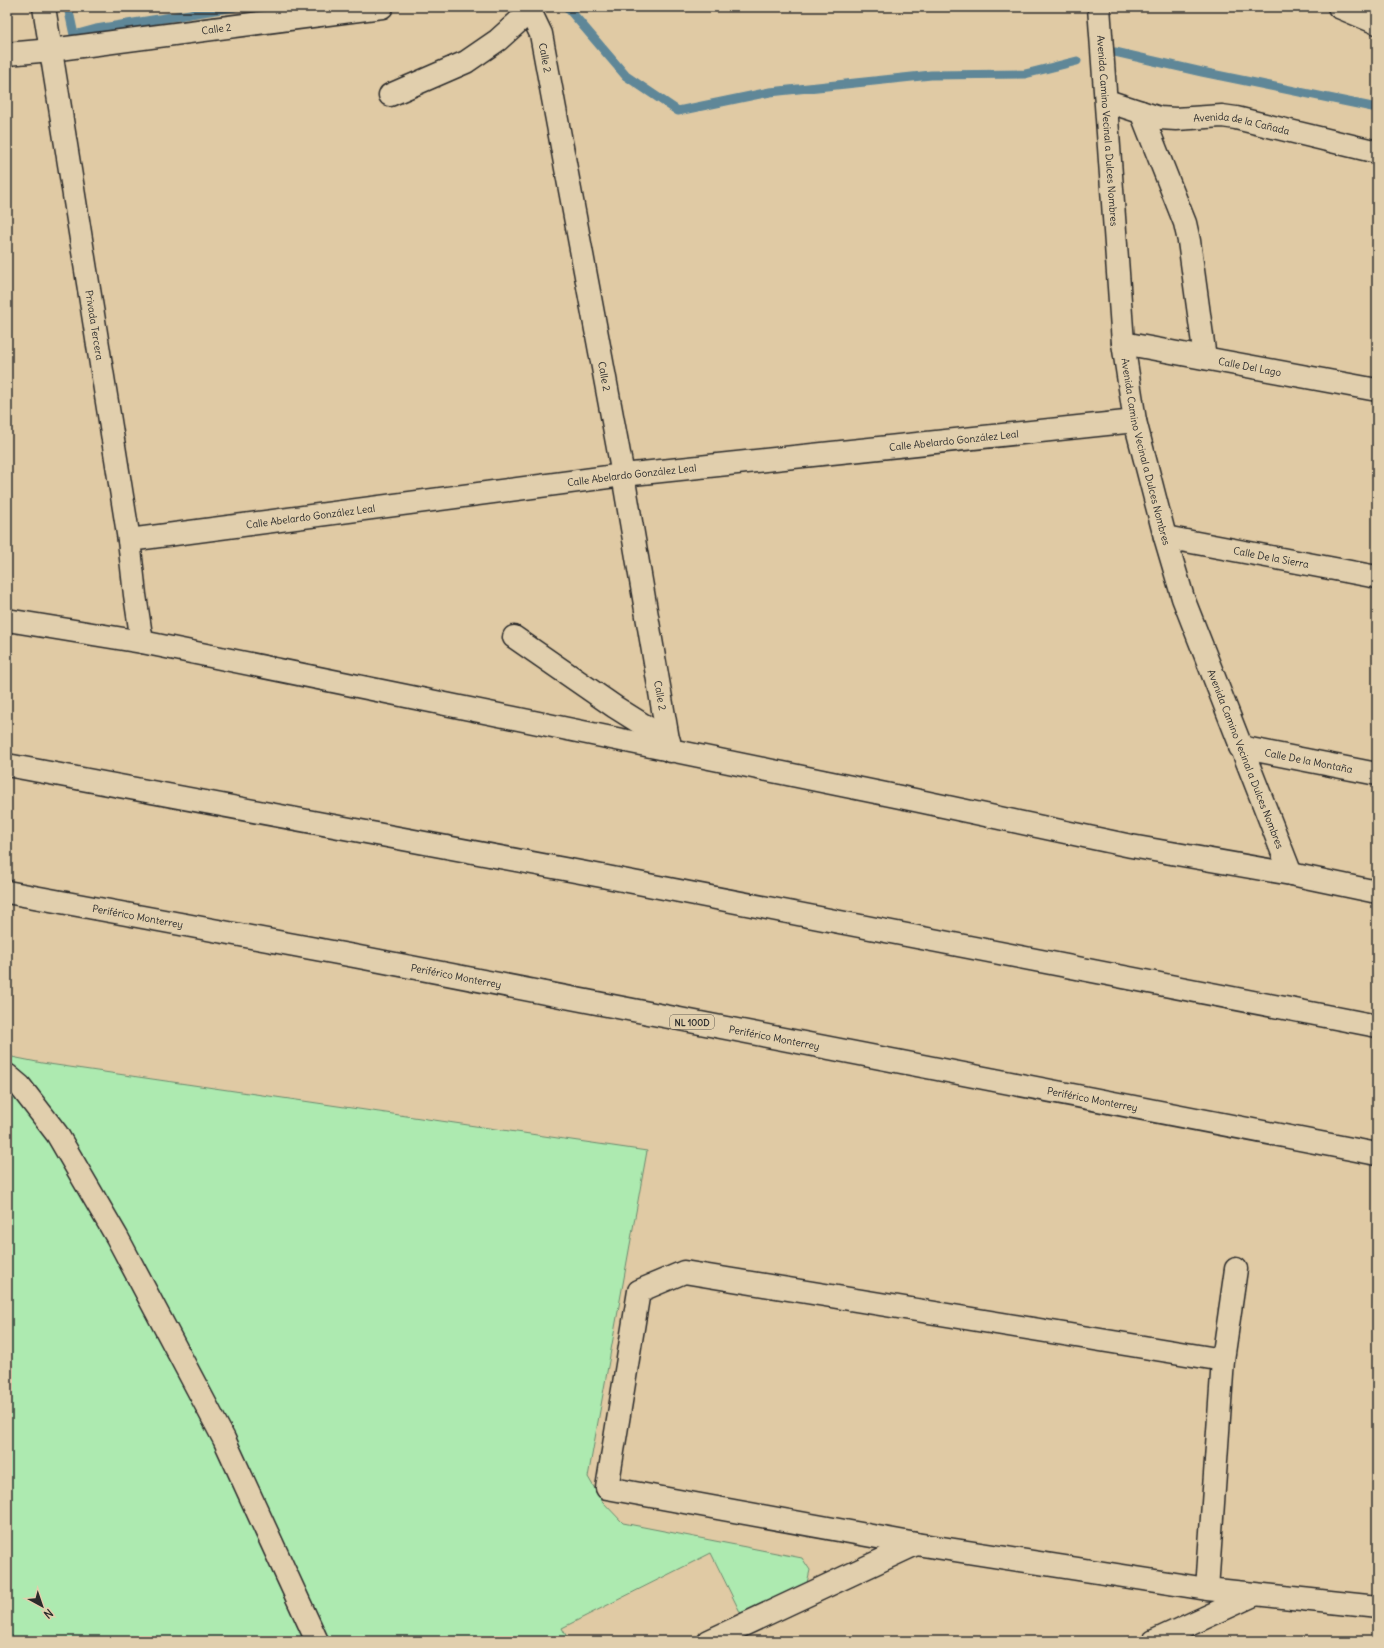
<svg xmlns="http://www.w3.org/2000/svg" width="1384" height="1648" viewBox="0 0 1384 1648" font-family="Delius,sans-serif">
	<rect width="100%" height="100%" fill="#e0caa4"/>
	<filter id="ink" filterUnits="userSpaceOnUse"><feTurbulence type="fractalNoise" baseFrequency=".025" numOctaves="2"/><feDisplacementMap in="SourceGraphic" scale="8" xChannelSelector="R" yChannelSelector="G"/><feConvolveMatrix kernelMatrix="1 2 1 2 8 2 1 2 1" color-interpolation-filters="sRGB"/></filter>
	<g filter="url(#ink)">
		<polygon fill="#adeab0" stroke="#6c8a6e" points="7,1056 42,1063 647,1151 588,1477 602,1501 623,1523 802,1558 810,1570 807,1583 741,1614 711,1553 562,1628 569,1641 7,1641"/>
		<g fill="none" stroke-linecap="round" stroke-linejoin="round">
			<g stroke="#5e8798" stroke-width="9">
				<polyline points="68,7 74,35 96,29 234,7"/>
				<polyline points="567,7 626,76 678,111 770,92 931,75 1025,74 1077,61"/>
				<polyline points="1115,52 1202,72 1377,108"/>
			</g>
			<defs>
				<g id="minor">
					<path id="s1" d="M44,7l85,533 6,55 7,47"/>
					<path id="s2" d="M525,7l5,4 11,23 82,441 47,276"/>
					<path id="s3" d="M1099,7l24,336 12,78 30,116 18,61 108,276"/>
					<polyline points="1339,7 1377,23"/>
					<path id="s4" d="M7,54l44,-4 331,-43"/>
					<polyline points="390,95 466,62 498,40 530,11"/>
					<path id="s5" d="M1107,101l52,17 17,1 46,-3 14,2 141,34"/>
					<polyline points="1141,112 1185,223 1189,241 1205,358"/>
					<path id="s6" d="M1123,343l254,47"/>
					<path id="s7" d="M1165,537l212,40"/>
					<path id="s8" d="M129,540l494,-65 512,-54"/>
					<polyline points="7,620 142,642 910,799 1131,846 1291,874 1377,892"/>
					<polyline points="514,637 615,707 669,741"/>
					<path id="s9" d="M1240,747l137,27"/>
					<polyline points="7,1075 20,1086 57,1134 117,1237 224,1439 317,1641"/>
					<polyline points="1223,1360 1236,1269"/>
					<polyline points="1207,1589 1223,1360 684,1272 639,1291 607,1488 916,1544 1207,1589 1377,1607"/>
					<polyline points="709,1641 916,1544"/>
					<polyline points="1154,1641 1254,1595"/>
				</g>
				<g id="highway">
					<polyline points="7,765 607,877 1377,1026"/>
					<path id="s10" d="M7,892l347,64 1023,198"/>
				</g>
			</defs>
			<use href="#minor" stroke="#2b2b2b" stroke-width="25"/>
			<use href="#highway" stroke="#2b2b2b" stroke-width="25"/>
			<use href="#minor" stroke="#e1cfad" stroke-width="22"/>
			<use href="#highway" stroke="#e1cfad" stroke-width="22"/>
		</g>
	</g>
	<g text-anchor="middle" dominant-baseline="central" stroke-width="3" stroke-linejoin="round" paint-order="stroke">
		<rect fill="#e1cfad" stroke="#625c52" stroke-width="1" x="670" y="1015" width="44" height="14" rx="3"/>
		<g font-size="9" font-weight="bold" fill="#2b2b2b">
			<text x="692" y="1022">NL 100D</text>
		</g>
		<g font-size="10" fill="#2b2b2b" stroke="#e1cfad">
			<text stroke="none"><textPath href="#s4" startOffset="211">Calle 2</textPath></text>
			<text stroke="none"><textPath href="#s2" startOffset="56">Calle 2</textPath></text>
			<text stroke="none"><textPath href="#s5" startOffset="138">Avenida de la Cañada</textPath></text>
			<text stroke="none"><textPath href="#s3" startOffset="124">Avenida Camino Vecinal a Dulces Nombres</textPath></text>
			<text stroke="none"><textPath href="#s1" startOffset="322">Privada Tercera</textPath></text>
			<text stroke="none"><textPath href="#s6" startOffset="129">Calle Del Lago</textPath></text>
			<text stroke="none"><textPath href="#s2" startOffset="380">Calle 2</textPath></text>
			<text stroke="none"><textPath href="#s8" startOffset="831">Calle Abelardo González Leal</textPath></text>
			<text stroke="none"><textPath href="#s3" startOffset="448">Avenida Camino Vecinal a Dulces Nombres</textPath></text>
			<text stroke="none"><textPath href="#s8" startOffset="507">Calle Abelardo González Leal</textPath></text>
			<text stroke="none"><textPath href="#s8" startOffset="183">Calle Abelardo González Leal</textPath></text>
			<text stroke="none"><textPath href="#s7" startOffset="108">Calle De la Sierra</textPath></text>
			<text stroke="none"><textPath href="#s2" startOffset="704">Calle 2</textPath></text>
			<text stroke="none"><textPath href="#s3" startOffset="772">Avenida Camino Vecinal a Dulces Nombres</textPath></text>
			<text stroke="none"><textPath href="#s9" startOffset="70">Calle De la Montaña</textPath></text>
			<text stroke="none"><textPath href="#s10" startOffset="133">Periférico Monterrey</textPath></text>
			<text stroke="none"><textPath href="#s10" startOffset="457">Periférico Monterrey</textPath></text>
			<text stroke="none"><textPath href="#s10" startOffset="781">Periférico Monterrey</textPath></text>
			<text stroke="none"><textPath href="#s10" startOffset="1105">Periférico Monterrey</textPath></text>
		</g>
	</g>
	<rect width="1384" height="1648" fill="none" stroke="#e1cfad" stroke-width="24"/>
	<rect x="12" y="12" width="1360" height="1624" fill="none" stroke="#2b2b2b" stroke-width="1.5" filter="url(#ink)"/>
	<g transform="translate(42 1606) rotate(140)" stroke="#e1cfad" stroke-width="3" paint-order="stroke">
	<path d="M0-3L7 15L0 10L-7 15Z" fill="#2b2b2b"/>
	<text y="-6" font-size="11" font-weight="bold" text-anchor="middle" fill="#2b2b2b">N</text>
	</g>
</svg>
